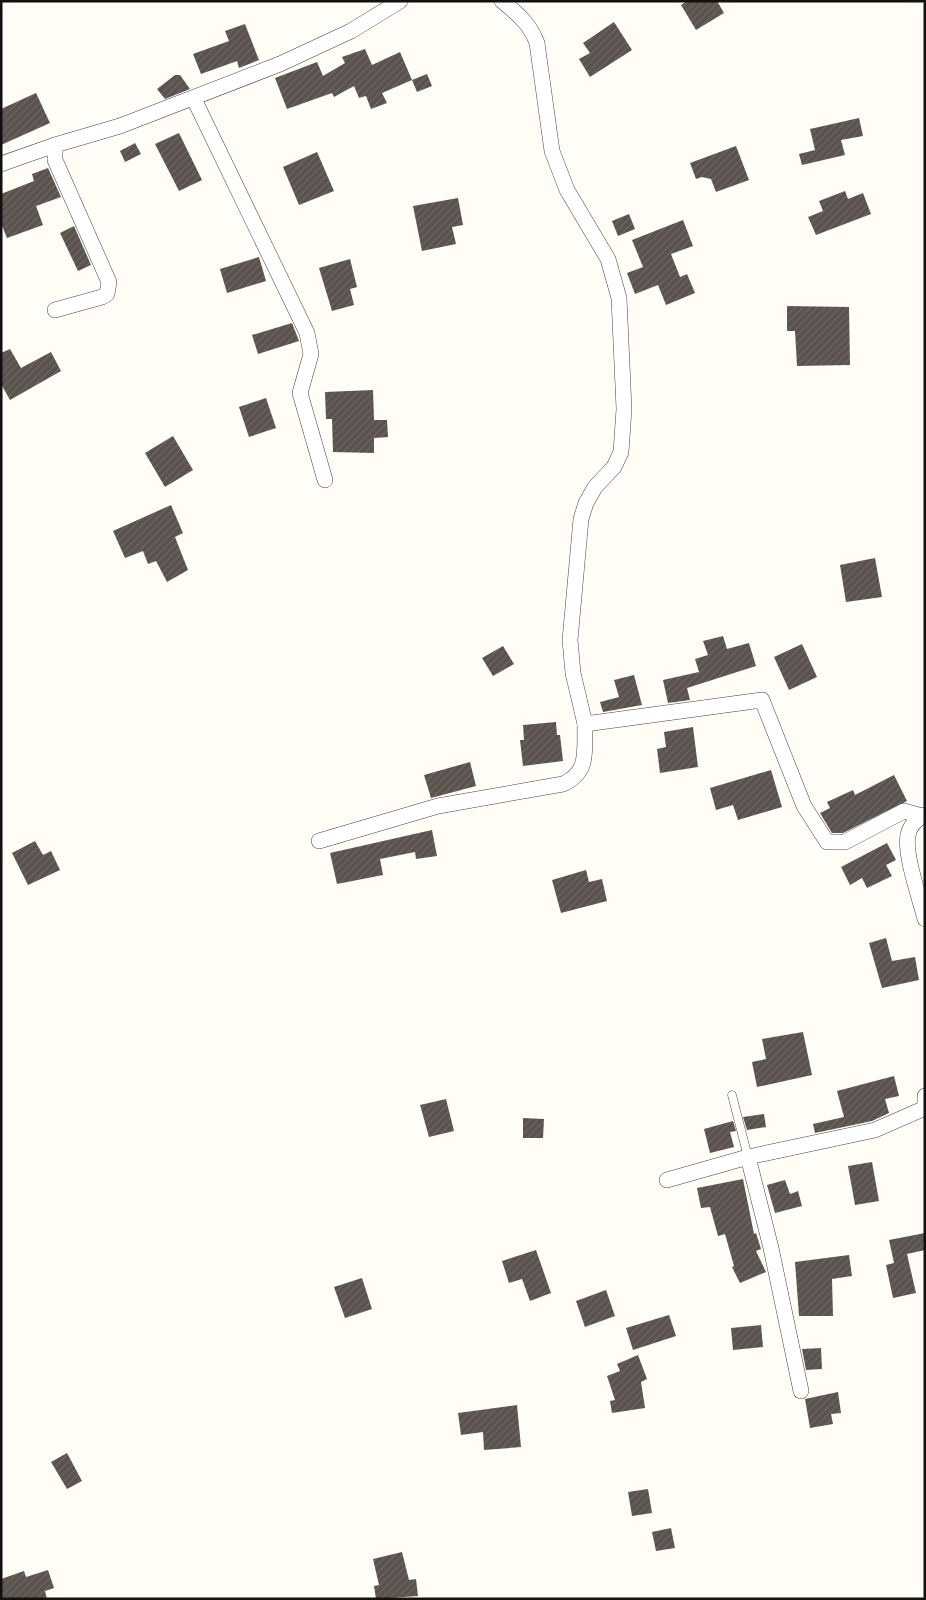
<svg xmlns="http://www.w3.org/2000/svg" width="926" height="1600" viewBox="0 0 926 1600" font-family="'Times New Roman',serif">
	<defs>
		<pattern id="building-hatch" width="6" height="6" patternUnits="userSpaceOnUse" patternTransform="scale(1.25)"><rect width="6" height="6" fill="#5a524d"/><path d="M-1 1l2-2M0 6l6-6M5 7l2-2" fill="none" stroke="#6d6662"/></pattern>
	</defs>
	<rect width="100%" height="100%" fill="#fffdf5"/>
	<g fill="url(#building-hatch)">
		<polygon points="687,1 717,1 724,13 696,30 681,5"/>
		<polygon points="614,22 632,50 590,77 579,59 590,53 583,43"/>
		<polygon points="245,24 259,60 239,68 237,61 201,74 193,54 229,41 225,31"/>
		<polygon points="365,49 372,65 400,52 412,80 382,93 387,103 371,109 366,96 359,98 354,86 334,97 332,93 287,109 275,78 317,62 323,76 345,63 342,57"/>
		<polygon points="427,74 432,86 417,92 412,80"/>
		<polygon points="175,75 180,75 190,89 165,99 157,89"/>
		<polygon points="36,93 50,123 1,145 1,109"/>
		<polygon points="859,118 863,136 841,140 845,155 802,165 799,154 815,150 810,129"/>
		<polygon points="179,133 202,180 179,191 155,144"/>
		<polygon points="135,143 141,154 125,162 120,151"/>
		<polygon points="736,146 749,180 716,192 711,179 702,177 696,179 690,163"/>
		<polygon points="317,152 334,191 299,205 283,167"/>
		<polygon points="48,168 61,197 36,206 43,225 7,238 1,223 1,194 34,181 32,174"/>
		<polygon points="845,191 848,199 863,193 871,214 816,235 808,217 823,211 819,201"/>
		<polygon points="458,198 463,225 452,227 456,244 422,251 413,206"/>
		<polygon points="629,214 635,229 618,236 612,221"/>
		<polygon points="683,220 693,246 671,254 680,277 687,274 695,293 666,305 658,285 635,294 627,273 643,267 632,240"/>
		<polygon points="74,226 91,265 78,271 60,233"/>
		<polygon points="259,257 266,281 227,293 220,269"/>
		<polygon points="350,259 357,287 350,289 354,305 332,311 319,268"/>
		<polygon points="787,306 849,307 850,365 797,366 795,331 787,331"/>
		<polygon points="292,323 299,341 258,354 252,335"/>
		<polygon points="10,349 21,368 51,352 61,371 10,400 1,384 1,353"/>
		<polygon points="373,390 374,420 387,420 388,437 374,438 374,453 333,452 332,419 326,419 325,392"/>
		<polygon points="266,398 276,428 249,437 239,407"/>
		<polygon points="173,436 193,470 165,487 145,453"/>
		<polygon points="171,505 183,533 175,537 188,570 167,582 156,561 148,564 143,551 125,558 113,531"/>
		<polygon points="875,558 882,597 846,602 840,565"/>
		<polygon points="723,636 727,649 749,643 756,666 687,688 690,700 668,703 663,680 699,672 695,659 708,655 703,641"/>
		<polygon points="802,644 817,677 789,690 774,657"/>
		<polygon points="503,646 514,664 493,676 482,658"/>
		<polygon points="634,675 642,705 603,712 600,702 619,697 614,680"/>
		<polygon points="556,722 557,735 560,735 563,761 523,766 520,740 524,740 523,725"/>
		<polygon points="693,727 698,767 660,773 657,749 666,747 664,732"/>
		<polygon points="470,762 476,786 431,798 424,775"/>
		<polygon points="771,770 782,807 738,820 733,805 716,810 710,788"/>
		<polygon points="894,775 907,801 843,833 832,833 820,813 830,808 827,802 853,790 855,795"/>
		<polygon points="432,830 437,856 416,859 415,852 380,859 383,875 337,884 330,853"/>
		<polygon points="35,841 43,855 51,851 60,870 28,885 12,853"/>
		<polygon points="887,843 896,860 886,865 892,876 867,888 862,878 850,885 841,867"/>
		<polygon points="586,870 589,882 602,879 607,901 561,913 552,880"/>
		<polygon points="886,938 892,961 915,957 919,980 882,988 869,943"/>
		<polygon points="803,1032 812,1075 757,1087 752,1062 766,1059 762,1039"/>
		<polygon points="894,1076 899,1096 885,1099 889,1113 872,1121 815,1133 813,1124 844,1117 837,1091"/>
		<polygon points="446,1099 454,1131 429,1137 420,1105"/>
		<polygon points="764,1114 766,1127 747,1130 743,1117"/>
		<polygon points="523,1118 544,1119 543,1138 523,1138"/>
		<polygon points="733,1121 736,1131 730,1132 734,1147 710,1153 704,1129"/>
		<polygon points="872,1162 879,1201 855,1205 848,1166"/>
		<polygon points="743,1179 754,1234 756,1233 761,1249 756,1251 766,1272 740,1283 732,1267 734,1266 725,1234 718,1236 710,1207 701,1208 697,1188"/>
		<polygon points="785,1180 790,1194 798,1191 802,1206 775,1213 767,1185"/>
		<polygon points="925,1233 925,1250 907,1254 916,1293 893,1298 886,1265 894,1263 889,1240"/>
		<polygon points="536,1250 551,1293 530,1301 522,1279 509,1283 502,1261"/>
		<polygon points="849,1255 852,1276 832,1279 833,1316 799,1316 795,1262"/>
		<polygon points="362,1278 372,1309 345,1318 334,1287"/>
		<polygon points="606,1290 615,1316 585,1327 576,1301"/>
		<polygon points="669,1315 676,1336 633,1350 626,1328"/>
		<polygon points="761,1325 763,1347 733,1350 731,1328"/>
		<polygon points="821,1348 822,1369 806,1370 802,1349"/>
		<polygon points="638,1355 647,1379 641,1382 645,1408 612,1413 610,1401 615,1400 607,1376 620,1371 617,1364"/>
		<polygon points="838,1392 841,1413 831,1414 833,1424 810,1428 805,1399"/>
		<polygon points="517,1405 521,1447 484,1450 483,1432 461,1435 458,1413"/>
		<polygon points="67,1453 82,1481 67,1489 51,1462"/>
		<polygon points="648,1489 652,1513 632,1516 628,1492"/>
		<polygon points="671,1528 675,1548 656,1551 652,1532"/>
		<polygon points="402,1552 409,1580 416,1579 418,1596 376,1599 374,1586 379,1585 373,1559"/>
		<polygon points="48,1570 54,1588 45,1591 47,1599 1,1599 1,1579 24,1571 26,1577"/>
	</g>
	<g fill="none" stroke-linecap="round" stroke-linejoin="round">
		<defs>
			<polyline id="lane" points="732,1095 748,1157"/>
			<g id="street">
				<path d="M502,1c16,13 28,23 35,42l15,108 15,39 41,69 11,39 5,111 -3,43 -7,15 -19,20 -9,16 -5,16 -11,121 3,33 12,51 177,-24 42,106 23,36h18l59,-31 18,5"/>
				<polyline points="194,99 307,333 311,354 300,393 325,480"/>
				<polyline points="1,164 55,145 120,126 280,64 351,31 400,1"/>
				<polyline points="55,310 102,297 107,294 109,282 55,160 55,145"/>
				<path d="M925,815c-9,4 -15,11 -17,20 -4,19 12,64 17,84"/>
				<path d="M319,841l119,-35 125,-22c27,-12 21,-34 22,-60"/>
				<polyline points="748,1157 771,1248 801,1391"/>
				<polyline points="667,1180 748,1157 875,1130 925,1108 925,1096"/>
			</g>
		</defs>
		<use href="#lane" stroke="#444" stroke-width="9"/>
		<use href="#street" stroke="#444" stroke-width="16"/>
		<use href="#lane" stroke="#fff" stroke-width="8"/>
		<use href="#street" stroke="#fff" stroke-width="15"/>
	</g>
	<rect width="926" height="1600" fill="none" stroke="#111111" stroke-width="5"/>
</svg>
